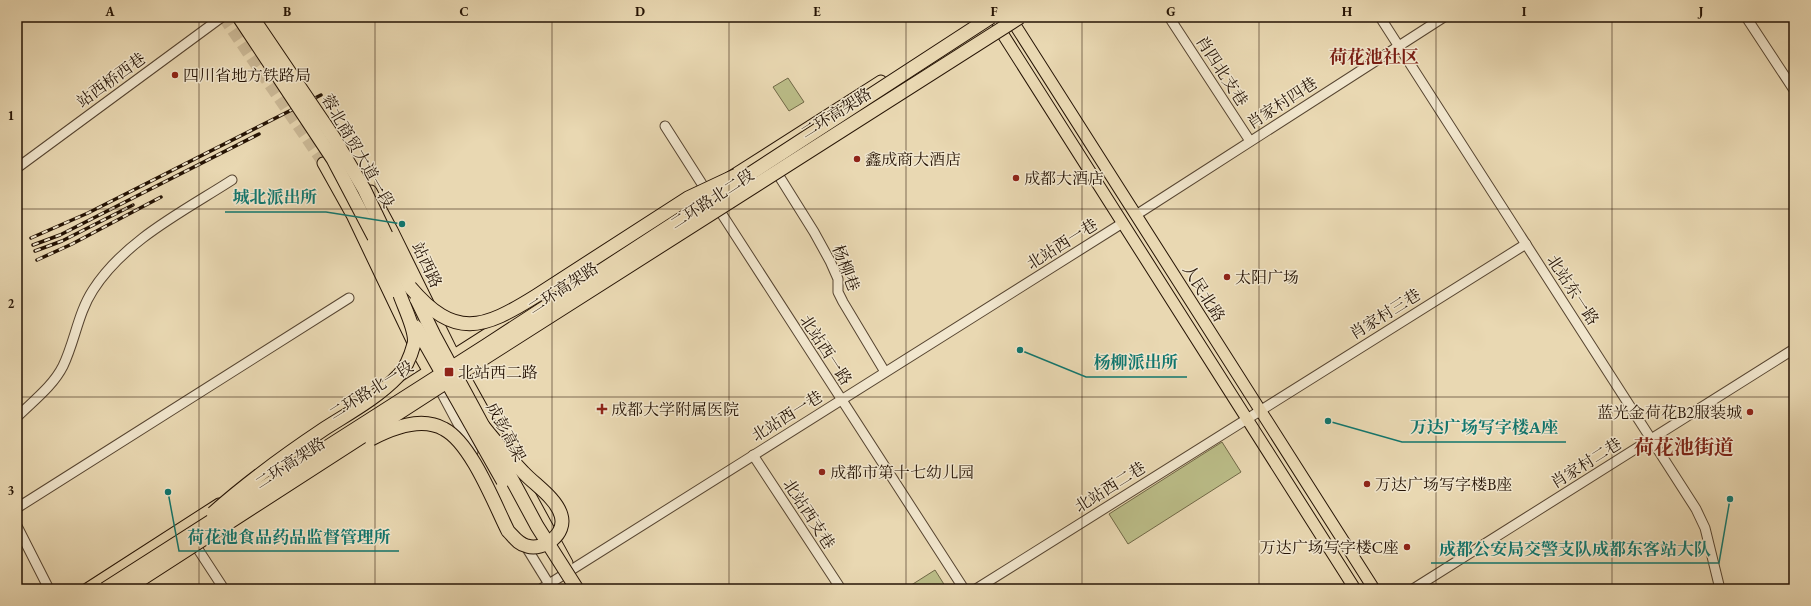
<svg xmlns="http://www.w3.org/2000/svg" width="1811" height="606" viewBox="0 0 1811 606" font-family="'EB Garamond','Noto Serif SC',serif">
	<rect width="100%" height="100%" fill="#e9d8b2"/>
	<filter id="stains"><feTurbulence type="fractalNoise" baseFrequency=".005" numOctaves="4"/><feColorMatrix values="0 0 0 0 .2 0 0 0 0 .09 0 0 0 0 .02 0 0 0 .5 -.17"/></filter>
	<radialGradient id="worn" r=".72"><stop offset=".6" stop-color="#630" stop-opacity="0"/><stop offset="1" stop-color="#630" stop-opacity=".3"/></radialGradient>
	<g fill="#bbbd88" stroke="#706846">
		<polygon points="788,78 804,102 789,111 773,87"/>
		<polygon points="1222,442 1241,472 1128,544 1109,514"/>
		<polygon points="935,570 947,589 905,589"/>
	</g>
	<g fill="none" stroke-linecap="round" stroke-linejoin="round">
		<polyline stroke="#ccba98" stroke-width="11" stroke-dasharray="11 5.5" stroke-linecap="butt" points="223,17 323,163"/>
		<defs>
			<g id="minor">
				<polyline points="1169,17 1250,141"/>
				<polyline points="1380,17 1696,509 1705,528 1720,589"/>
				<polyline points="1746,17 1794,90"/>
				<polyline points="665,126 709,195"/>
				<polyline points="17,168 222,17"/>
				<polyline points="779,176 814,232 830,261 838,279 838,292 843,302 885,372"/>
				<polyline points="716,205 964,589"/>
				<polyline points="1136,215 1444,17"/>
				<polyline points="441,392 473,452"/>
				<path d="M17,417c16,-16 36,-31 46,-51 12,-25 15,-53 30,-76 32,-50 91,-79 139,-110"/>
				<polyline points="753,455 841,589"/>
				<polyline points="17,508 349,298"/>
				<polyline points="17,526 49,589"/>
				<polyline points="192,540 224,589"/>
				<polyline points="523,542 552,589"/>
				<polyline points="541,589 1121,224"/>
				<polyline points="976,589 1526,244"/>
				<polyline points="1413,589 1794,349"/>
			</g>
			<g id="major">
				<polyline points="996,17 1002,33 1355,589"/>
				<polyline points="1004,17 1015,25 1374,589"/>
				<polyline points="323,163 352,215 417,351 433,379"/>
				<polyline points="729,178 881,81"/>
				<polyline points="371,191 392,230 464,376 499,439"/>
				<polyline points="290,460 531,306"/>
				<polyline points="514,466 567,563"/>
				<polyline points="87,589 219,504"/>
			</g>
			<g id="highway">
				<polyline points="386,235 410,287"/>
				<polyline points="374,237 400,295"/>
				<polyline points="96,589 114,578"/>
			</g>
		</defs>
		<use href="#minor" stroke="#564430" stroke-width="11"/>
		<use href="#major" stroke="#251304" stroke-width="13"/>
		<use href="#highway" stroke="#251304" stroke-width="15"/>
		<use href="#minor" stroke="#f1e6cd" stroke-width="9"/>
		<use href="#major" stroke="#e9d8b2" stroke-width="11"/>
		<use href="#highway" stroke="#e9d8b2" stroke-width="13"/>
		<defs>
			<g id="rail">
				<polyline points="31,238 88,213 321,95"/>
				<polyline points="33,245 60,235 259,134"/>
				<polyline points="35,251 62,241 133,205"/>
				<polyline points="37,260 72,244 161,197"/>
			</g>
		</defs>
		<use href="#rail" stroke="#251304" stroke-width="3.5"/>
		<use href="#rail" stroke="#f1e6cd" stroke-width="2" stroke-dasharray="6" stroke-linecap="butt"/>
		<defs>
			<g id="highway-bridge">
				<polyline points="239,17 333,159 374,237"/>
				<polyline points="252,17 334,138 364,189 386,235"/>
				<path d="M410,287c45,53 73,42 126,9l152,-98 49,-23"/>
				<polyline points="417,300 434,335 537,526 577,589"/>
				<polyline points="416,327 503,481"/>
				<path d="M371,439c21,-11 50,-23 73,-10 27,14 50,74 64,102 6,6 10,13 19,15 17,5 40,-12 34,-31 -5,-17 -26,-30 -38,-43 -14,-14 -27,-30 -40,-46"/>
				<path d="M213,513c35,-31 72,-58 111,-84 25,-16 53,-31 74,-53 8,-8 13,-21 16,-32 3,-12 -10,-37 -14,-49"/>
				<polyline points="105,589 487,345 991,17"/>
				<polyline points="126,589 442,385 1020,17"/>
			</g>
		</defs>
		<use href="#highway-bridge" stroke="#251304" stroke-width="15" stroke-linecap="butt"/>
		<use href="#highway-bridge" stroke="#e9d8b2" stroke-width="13"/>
	</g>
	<path fill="none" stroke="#251304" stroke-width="1" stroke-opacity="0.55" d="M199,17v572M375,17v572M552,17v572M729,17v572M906,17v572M1082,17v572M1259,17v572M1436,17v572M1612,17v572M17,209h1777M17,397h1777"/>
	<g fill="#8f2418" stroke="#f1e6cd" stroke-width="1.5">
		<circle cx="175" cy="75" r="4"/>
		<circle cx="857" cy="159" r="4"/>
		<circle cx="1016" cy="178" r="4"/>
		<circle cx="1227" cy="277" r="4"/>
		<rect x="444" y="367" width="10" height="10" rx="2"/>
		<path d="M600 403h4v4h4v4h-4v4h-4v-4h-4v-4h4z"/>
		<circle cx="1750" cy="412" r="4"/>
		<circle cx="822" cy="472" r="4"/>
		<circle cx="1367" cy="484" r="4"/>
		<circle cx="1407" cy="547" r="4"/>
	</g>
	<g text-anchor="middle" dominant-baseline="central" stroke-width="3" stroke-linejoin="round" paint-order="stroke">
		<g font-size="16" fill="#251304" stroke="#f1e6cd">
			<text transform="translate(1222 71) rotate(57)">肖四北支巷</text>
			<text transform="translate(111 80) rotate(-36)">站西桥西巷</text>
			<text transform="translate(1282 103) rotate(-33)">肖家村四巷</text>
			<text transform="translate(836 113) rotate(-32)">二环高架路</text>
			<text transform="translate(358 151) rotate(60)">蓉北商贸大道一段</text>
			<text transform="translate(712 199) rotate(-33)">二环路北二段</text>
			<text transform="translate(1062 244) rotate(-32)">北站西一巷</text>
			<text transform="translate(427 265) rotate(65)">站西路</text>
			<text transform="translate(846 268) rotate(69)">杨柳巷</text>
			<text transform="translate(563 288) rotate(-33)">二环高架路</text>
			<text transform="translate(1573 290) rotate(57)">北站东一路</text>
			<text transform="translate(1204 293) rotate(58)">人民北路</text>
			<text transform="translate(1385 314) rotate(-32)">肖家村三巷</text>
			<text transform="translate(826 350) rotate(57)">北站西一路</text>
			<text transform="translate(371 390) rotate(-32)">二环路北一段</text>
			<text transform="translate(787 416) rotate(-32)">北站西一巷</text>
			<text transform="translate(506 432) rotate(62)">成彭高架</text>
			<text transform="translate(290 463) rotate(-33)">二环高架路</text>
			<text transform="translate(1586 463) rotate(-32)">肖家村二巷</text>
			<text transform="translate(1110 487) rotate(-32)">北站西二巷</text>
			<text transform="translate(809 514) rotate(57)">北站西支巷</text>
		</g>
		<g font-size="16" fill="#251304" stroke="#f1e6cd" text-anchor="start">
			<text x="183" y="75">四川省地方铁路局</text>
			<text x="865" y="159">鑫成商大酒店</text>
			<text x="1024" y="178">成都大酒店</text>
			<text x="1235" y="277">太阳广场</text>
			<text x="458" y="372">北站西二路</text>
			<text x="611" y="409">成都大学附属医院</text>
			<text x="1742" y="412" text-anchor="end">蓝光金荷花B2服装城</text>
			<text x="830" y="472">成都市第十七幼儿园</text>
			<text x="1375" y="484">万达广场写字楼B座</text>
			<text x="1399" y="547" text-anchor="end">万达广场写字楼C座</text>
		</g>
		<g font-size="18" font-weight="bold" fill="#7a1f14" stroke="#f1e6cd">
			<text x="1374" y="56">荷花池社区</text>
		</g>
		<g font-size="20" font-weight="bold" fill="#7a1f14" stroke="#f1e6cd">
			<text x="1684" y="447">荷花池街道</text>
		</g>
	</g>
	<path fill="none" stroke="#0f766e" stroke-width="1.5" d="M402 224L326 212H225M1020 350L1086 377H1187M1328 421L1402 442H1566M168 492L179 551H399M1730 499L1719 563H1431"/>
	<g fill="#0f766e" stroke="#f1e6cd" stroke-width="1.5">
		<circle cx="402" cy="224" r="4"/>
		<circle cx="1020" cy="350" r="4"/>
		<circle cx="1328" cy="421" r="4"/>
		<circle cx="168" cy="492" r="4"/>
		<circle cx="1730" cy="499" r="4"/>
	</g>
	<g font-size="17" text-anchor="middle" font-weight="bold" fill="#0f766e" stroke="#f1e6cd" stroke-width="3" stroke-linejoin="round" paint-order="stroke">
		<text x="275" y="203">城北派出所</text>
		<text x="1136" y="368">杨柳派出所</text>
		<text x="1484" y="433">万达广场写字楼A座</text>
		<text x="289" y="543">荷花池食品药品监督管理所</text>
		<text x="1575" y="555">成都公安局交警支队成都东客站大队</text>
	</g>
	<rect width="1811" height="606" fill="none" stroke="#e9d8b2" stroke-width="44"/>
	<rect x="22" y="22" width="1767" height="562" fill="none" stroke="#251304" stroke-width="1.5"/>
	<g font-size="13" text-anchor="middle" font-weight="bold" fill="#251304">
		<text x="110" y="16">A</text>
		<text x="287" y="16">B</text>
		<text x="464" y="16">C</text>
		<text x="640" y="16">D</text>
		<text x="817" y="16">E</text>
		<text x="994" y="16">F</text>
		<text x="1171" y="16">G</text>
		<text x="1347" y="16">H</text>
		<text x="1524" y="16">I</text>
		<text x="1701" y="16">J</text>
		<text x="11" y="120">1</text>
		<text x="11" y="308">2</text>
		<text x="11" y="495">3</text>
	</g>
	<rect width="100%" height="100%" filter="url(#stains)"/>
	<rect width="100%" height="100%" fill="url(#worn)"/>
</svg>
